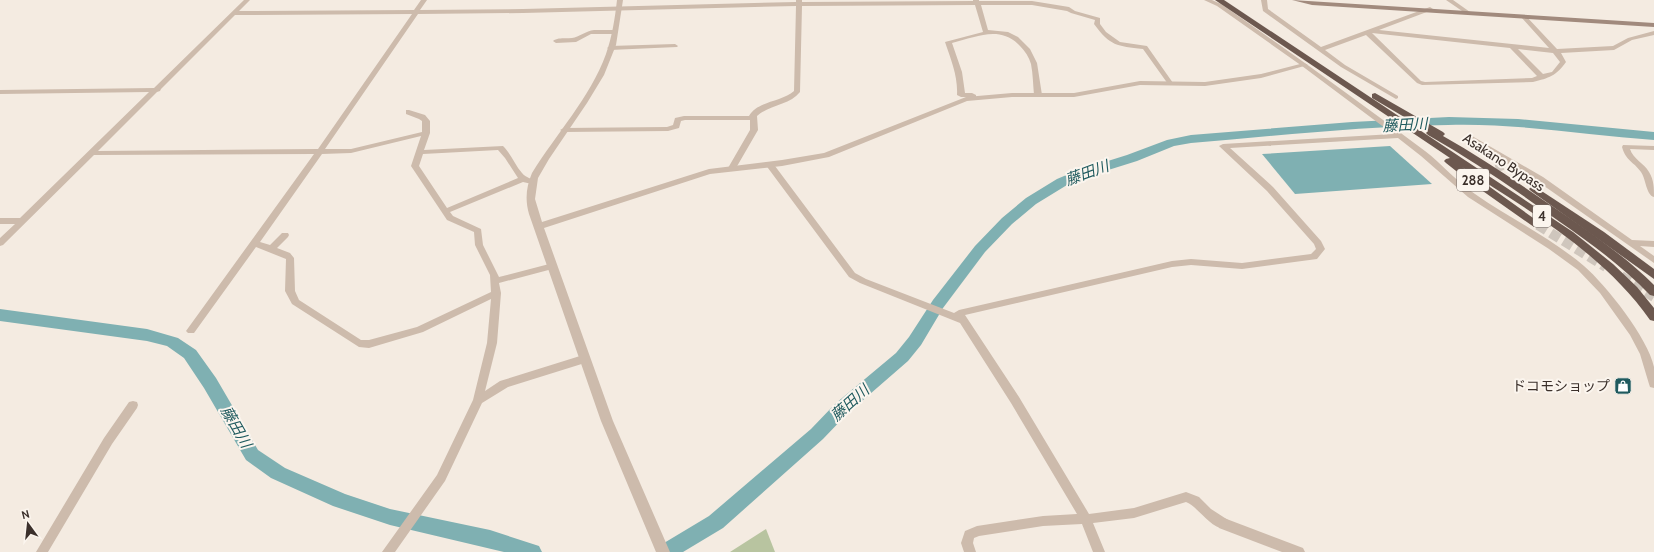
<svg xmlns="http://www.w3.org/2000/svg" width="1654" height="552" viewBox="0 0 1654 552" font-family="Cabin,'Noto Sans JP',sans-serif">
	<rect width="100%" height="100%" fill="#f4ebe1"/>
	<polygon fill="#b8c4a0" points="766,529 775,552 730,552"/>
	<polygon fill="#7fb0b2" points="1390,146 1432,184 1295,194 1262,154"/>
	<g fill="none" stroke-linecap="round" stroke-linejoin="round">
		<g fill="#7fb0b2" fill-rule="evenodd">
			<path d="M1449,117l69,2 136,13v8c-68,-5 -137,-17 -206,-15 -86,1 -171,11 -257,18l-17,3 -37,15 -51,16 -19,8 -31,19 -24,20 -27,28 -42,56 -22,37 -13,16 -61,53 -24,25 -100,89 -40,24h-27l3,-6 50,-30 102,-87 24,-25 61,-51 13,-16 24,-37 42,-54 27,-28 24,-20 31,-19 19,-8 51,-16 40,-15 24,-5 161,-13z"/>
			<polygon points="0,309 147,329 178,338 196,350 216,378 258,450 285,468 345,494 390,509 490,530 539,546 542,552 504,552 390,525 333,506 271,478 246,460 204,388 184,358 167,346 147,341 0,321"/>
		</g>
		<polyline stroke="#cfc6bd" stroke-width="8" stroke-dasharray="8 4" stroke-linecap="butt" points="1473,176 1503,166"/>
		<g stroke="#cfc6bd" stroke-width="10" stroke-dasharray="10 5" stroke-linecap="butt">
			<polyline points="1538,225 1606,267"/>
			<polyline points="1621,276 1654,297"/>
		</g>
		<g fill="#cdbbac" fill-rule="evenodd">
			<path d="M244,0h6l-11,11 175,-1 7,-10h6l-7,10 103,-1 273,-7v-2h6v2l171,-1v-1h6v1h53l37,6 6,4 25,7v6l6,8 14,10 27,4 26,37 -1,1h-4l-25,-35c-26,-3 -33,-3 -49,-25l1,-4 -24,-7 -4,-2 -35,-6h-51l7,25 20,2 10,5 12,12 7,14 5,32 -4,2 -4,-2c-1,-10 -1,-21 -3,-31 -2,-7 -6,-13 -11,-18 -20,-21 -43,-9 -68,-3l10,29 3,21h7l4,2v3l-4,2 -2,-1 -2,-2h-7l-4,-2c1,-19 -6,-35 -12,-53l38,-10 -8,-27 -173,1 -2,86c-10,13 -31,13 -43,24l1,14 -22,38 -4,2 -4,-2 22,-38v-10h-65l-4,1 -2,7 -11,3 -104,1 -4,-2 4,-2 103,-1 6,-2 2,-7 9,-2h65c8,-15 33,-14 45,-25l2,-85 -273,7 -105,1 -93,135h26l71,-17v-11l-3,-2 -13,-5v-4h3l16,5 5,6v12l-6,17 79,-4c8,8 12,19 19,27 4,5 10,5 14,9l-1,2h-3l-9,-2 -73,30 3,4 28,13 2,16 16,32 54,-14 4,3 -1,2 -57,15 2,10 -4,50 -12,48 15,-10 80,-25h8l1,3 -1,3 -80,25 -26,16 -37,78 -50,71h-13l55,-77 36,-75 14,-57 4,-44 -68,33 -54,16 -10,-1 -67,-43 -7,-13 1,-32 -30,-12 -62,86h-6l-2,-2 128,-177 -220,1 -91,90 -3,1v-8l15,-14h-15v-6h20l129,-126 -149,2v-4l154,-2zM412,14l-94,135 -220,2 59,-59 3,-1 1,-2 74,-74zM421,136l-10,30 36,54 27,12 1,13 15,30 1,17 -74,35 -48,13h-8l-62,-40 -4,-9 -1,-33 -4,-5 -13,-5 11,-11 1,-2 -1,-2h-6l-12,12 -10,-3 62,-88 29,-1zM498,150l7,8 13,20 -71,30 -28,-42 4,-12z"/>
			<path d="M1204,0h8l9,4c69,48 137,97 204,147 17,13 32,31 50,43 36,25 76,44 109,72 22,19 64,72 70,101 0,6 0,14 0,21l-4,-1 -1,-3 -9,-30 -10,-19 -30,-42 -22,-23 -29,-21 -81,-52 -47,-41 -23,-18 -168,10 43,39 48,54 4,8 -8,10 -75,10 -51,-4 -19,2 -207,48 54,82 70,117 45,-6 52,-16 13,5 12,12 17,11 2,4 -2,4c-15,5 -30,-22 -42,-26l-52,16 -41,5 12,29h-12l-11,-28 -39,2 -64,10 -5,2 -1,5 3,9h-12l-3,-9 4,-12 12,-5 66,-10 34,-2 -66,-111 -51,-80 -100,-40 -11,-6 -84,-113 1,-2h6l83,111 11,6 88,34 5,-3 213,-49 19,-2 51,4 69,-9 5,-5 -2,-5 -47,-53 -48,-45 4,-2 170,-10 -91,-68 -85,-60z"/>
			<path d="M1261,0h6l1,9 53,38 109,-40 3,2 -1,1 -53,20 170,18 -28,-31v-2h4l32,34 56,-3 15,-8 26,-7v4l-22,5 -18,10 -53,3 5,9c-10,14 -17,16 -33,20l-111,3 -5,-2 -51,-48 -41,15 20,15 53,31v2l-2,1 -55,-32 -78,-56zM1372,33l138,15 27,28 -5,2 -107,4 -4,-1zM1518,49l35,4 7,9 -8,10 -9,2z"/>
			<polygon points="1446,0 1453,0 1470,12 1465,13"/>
			<path d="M594,30h21l3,2 -3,2h-24l-15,8 -20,1 -3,-2c5,-4 13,-2 19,-3 7,-1 14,-7 22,-8z"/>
			<polygon points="675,44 678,46 677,47 610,50 607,48 610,46"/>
			<polygon points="1466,136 1472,136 1543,177 1632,240 1654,241 1654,247 1640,246 1654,256 1654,263 1537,181 1466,140"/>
			<path d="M1623,145l31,1v4l-24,-1c3,10 14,14 19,23 5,8 5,16 5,25 -8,-2 -8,-18 -13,-25 -7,-10 -15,-11 -19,-25z"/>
			<polygon points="133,401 137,402 138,405 137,408 112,444 48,552 36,552 104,438 129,402"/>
		</g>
		<g fill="#cdbbac" fill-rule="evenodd">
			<path d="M617,0h6l-7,45 -12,30 -17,28 -38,56 -11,19 -3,21 7,23 167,-53 73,-9 42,-7 142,-56 46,-4h62l66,-12 65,1 56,-8 43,-11 4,2 -47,13 -56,8 -65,-1 -66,12h-62l-45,4 -138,56 -47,9 -72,8 -166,54 69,193 57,131h-14l-55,-131 -72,-207c-4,-14 -3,-27 3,-41 24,-39 58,-75 74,-119 6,-17 9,-36 11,-54z"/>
			<polygon points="1224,518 1303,548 1305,552 1282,552 1219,528 1217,524 1219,520"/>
		</g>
		<polygon fill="#a18a7d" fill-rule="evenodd" points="1292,0 1654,23 1654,27 1312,5"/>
		<g fill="#6c584f" fill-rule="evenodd">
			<path d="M1215,0h9l349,232 40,32 24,23 17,21v13l-4,-1c-47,-67 -121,-109 -188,-153l81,58 -1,2h-8l-64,-45 -24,-19 -2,-2 2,-2 4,-1z"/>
			<path d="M1375,93l68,39 2,2 -2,2c43,24 84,53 125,81 30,21 60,42 86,68v11l-4,-1c-27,-28 -58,-51 -90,-73 -43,-31 -86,-61 -132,-87l-2,-2 2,-2 -56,-33v-4z"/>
			<polygon points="1534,186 1604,232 1654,269 1654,279 1531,191 1529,189 1531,187"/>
		</g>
	</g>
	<defs>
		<symbol id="shop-square" viewBox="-11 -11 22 22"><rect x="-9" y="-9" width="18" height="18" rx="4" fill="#1f5a5e" stroke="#fbf5ee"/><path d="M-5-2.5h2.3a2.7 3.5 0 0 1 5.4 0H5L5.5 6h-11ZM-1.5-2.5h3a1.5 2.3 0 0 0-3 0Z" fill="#fff"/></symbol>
	</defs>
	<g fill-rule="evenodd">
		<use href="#shop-square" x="1613" y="376" width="20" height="20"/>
	</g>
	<g text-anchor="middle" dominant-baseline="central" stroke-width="4" stroke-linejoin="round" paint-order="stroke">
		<g fill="#fbf5ee" stroke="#756b66" stroke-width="1">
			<rect x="1457" y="169" width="32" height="22" rx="3"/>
			<rect x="1533" y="205" width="18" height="22" rx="3"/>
		</g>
		<g font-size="13" font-weight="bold" fill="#3b302b">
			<text x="1473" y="180">288</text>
			<text x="1542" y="216">4</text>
		</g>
		<g font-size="14" fill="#3b302b" stroke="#fbf5ee">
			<text transform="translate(1504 162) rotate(33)">Asakano Bypass</text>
		</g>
		<g font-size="14" fill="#3b302b" stroke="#fbf5ee" text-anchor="end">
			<text x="1610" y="386">ドコモショップ</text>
		</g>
		<g font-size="15" font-style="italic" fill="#1f5a5e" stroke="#fbf5ee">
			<text transform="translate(1405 125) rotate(-3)">藤田川</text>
			<text transform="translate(1087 173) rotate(-20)">藤田川</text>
			<text transform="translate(850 403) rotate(-42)">藤田川</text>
			<text transform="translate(236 427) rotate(60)">藤田川</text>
		</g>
	</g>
	<g transform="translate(28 524) rotate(345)" stroke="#fbf5ee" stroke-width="3" paint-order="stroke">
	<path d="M0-3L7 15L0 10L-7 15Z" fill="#3b302b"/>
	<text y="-6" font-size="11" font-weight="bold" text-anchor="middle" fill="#3b302b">N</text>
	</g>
</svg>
